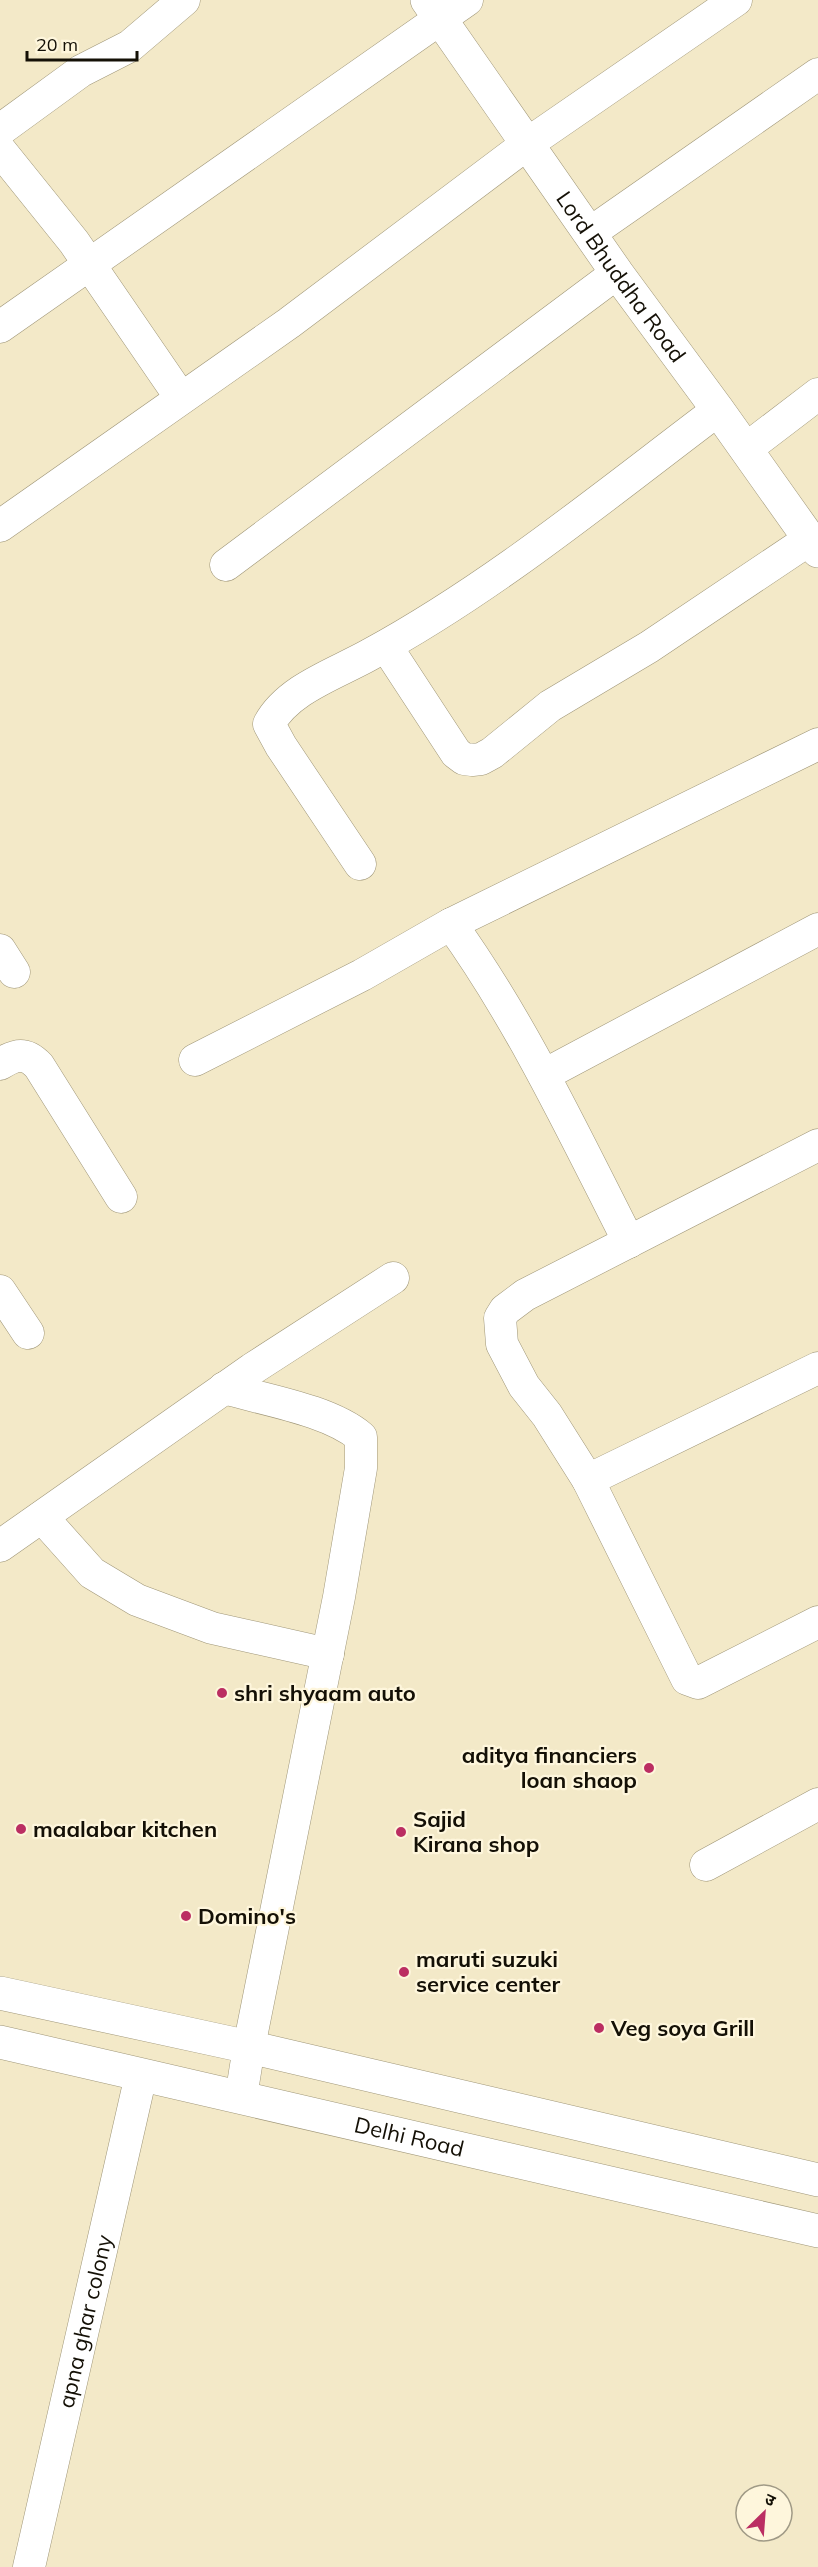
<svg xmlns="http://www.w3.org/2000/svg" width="818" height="2567" viewBox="0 0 818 2567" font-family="Mulish,'Noto Sans Devanagari',sans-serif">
	<rect width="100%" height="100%" fill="#f3e9c8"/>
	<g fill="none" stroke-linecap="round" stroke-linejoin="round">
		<defs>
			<g id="minor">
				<polyline points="0,130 81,71 130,46 184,0"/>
				<polyline points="0,150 74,242 181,398"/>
				<polyline points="590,233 818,74"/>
				<polyline points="0,327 467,0"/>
				<polyline points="746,449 818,394"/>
				<polyline points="0,526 289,323 527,144 736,0"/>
				<polyline points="226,565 617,273"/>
				<polyline points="386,646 456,753 464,759 472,760 481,759 492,753 550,706 649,647 810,539"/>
				<path d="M360,864l-79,-118 -12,-22c19,-35 66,-50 100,-69 125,-68 236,-160 349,-245"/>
				<polyline points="451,924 818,744"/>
				<polyline points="0,950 14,972"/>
				<path d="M195,1060l167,-85 89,-51c71,99 123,210 178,318"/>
				<path d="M0,1064c16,-10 26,-12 39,2l82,131"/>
				<polyline points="544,1075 818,929"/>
				<polyline points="818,1145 525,1295 505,1310 500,1318 502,1344 524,1386 547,1415 588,1480 687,1679 698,1683 818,1622"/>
				<polyline points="0,1291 28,1333"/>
				<path d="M224,1388c41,12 105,22 137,49v31l-22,129 -90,450 -8,50"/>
				<polyline points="588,1480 818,1368"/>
				<polyline points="42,1517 92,1573 137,1600 212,1628 328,1654"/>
				<polyline points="0,1546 252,1369 393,1278"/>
				<polyline points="706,1865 818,1804"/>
				<path id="s1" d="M29,2567l112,-492"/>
			</g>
			<g id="tertiary">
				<path id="s2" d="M427,0l190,273 101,137 100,141"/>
			</g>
			<g id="secondary">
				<polyline points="0,1993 249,2047 818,2180"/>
				<path id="s3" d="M0,2042l818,189"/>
			</g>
		</defs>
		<use href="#minor" stroke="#9f9678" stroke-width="33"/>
		<use href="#tertiary" stroke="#9f9678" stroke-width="34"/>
		<use href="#secondary" stroke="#9f9678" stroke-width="34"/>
		<use href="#minor" stroke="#fff" stroke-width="32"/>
		<use href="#tertiary" stroke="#fff" stroke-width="33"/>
		<use href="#secondary" stroke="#fff" stroke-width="33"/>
	</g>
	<g fill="#bb2e62" stroke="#fef6dc" stroke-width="2">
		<circle cx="222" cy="1693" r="6"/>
		<circle cx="649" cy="1768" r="6"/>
		<circle cx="21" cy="1829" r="6"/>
		<circle cx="401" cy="1832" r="6"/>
		<circle cx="186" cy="1916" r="6"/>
		<circle cx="404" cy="1972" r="6"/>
		<circle cx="599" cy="2028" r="6"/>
	</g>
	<g text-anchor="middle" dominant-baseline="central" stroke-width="4.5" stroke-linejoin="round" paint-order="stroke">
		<g font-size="22" fill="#141006" stroke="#fef6dc">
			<text stroke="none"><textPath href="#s2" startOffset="338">Lord Bhuddha Road</textPath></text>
			<text stroke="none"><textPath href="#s3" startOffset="420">Delhi Road</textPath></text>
			<text stroke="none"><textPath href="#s1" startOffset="252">apna ghar colony</textPath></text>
		</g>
		<g font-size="22" font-weight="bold" fill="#141006" stroke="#fef6dc" text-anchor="start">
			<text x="234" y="1693">shri shyaam auto</text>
			<text x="637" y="1755" text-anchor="end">aditya financiers<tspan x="637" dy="25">loan shaop</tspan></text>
			<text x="413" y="1819">Sajid<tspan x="413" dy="25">Kirana shop</tspan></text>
			<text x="33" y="1829">maalabar kitchen</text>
			<text x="198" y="1916">Domino's</text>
			<text x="416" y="1959">maruti suzuki<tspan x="416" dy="25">service center</tspan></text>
			<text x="611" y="2028">Veg soya Grill</text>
		</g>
	</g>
	<g transform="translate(764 2513) rotate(25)"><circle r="28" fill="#fef6dc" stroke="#a09a86" stroke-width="1.5"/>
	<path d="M0-4.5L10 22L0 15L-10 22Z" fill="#bb2e62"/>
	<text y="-9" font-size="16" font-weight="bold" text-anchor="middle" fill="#141006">उ</text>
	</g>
	<path d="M27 51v9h110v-9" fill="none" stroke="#141006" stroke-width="3"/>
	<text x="36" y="51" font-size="18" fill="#141006" stroke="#fef6dc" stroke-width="4.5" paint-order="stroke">20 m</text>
</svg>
